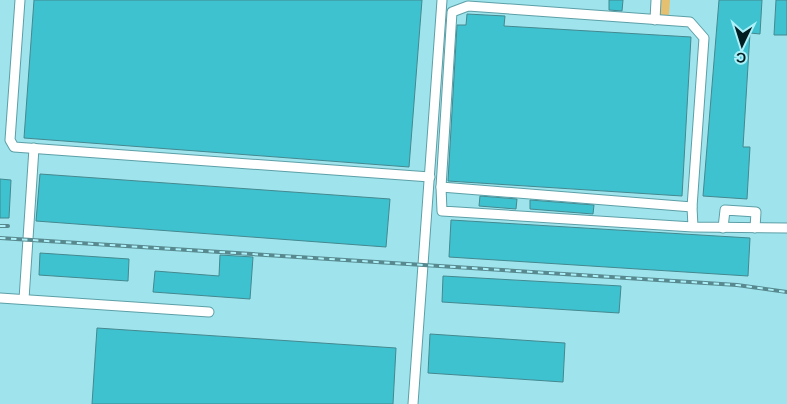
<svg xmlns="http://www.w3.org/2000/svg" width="787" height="404" viewBox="0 0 787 404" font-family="Arial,sans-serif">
	<rect width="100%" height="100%" fill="#9fe4ec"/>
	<polygon fill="#e5c070" points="658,0 670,0 669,16 662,16 658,12"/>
	<g fill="#3ec2d0" stroke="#44888f">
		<polygon points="34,0 422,0 409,167 24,138"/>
		<polygon points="609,0 623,0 622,11 609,10"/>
		<polygon points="719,0 762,0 760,34 750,33 743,147 750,147 747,199 703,196"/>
		<polygon points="776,0 787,0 787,35 774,35"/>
		<polygon points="467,14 505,16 504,26 691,37 682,196 448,181 457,25 466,25"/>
		<polygon points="40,174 390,199 386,247 36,221"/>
		<polygon points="0,179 11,180 9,218 0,218"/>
		<polygon points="480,196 517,199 516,209 479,206"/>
		<polygon points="530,200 594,205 593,214 530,209"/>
		<polygon points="451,220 750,238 748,276 449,257"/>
		<polygon points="40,253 129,259 128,281 39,275"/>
		<polygon points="220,255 253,257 250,299 153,292 155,271 219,276"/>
		<polygon points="443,276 621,286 619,313 442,302"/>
		<polygon points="97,328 396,348 393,404 92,404"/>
		<polygon points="430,334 565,343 563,382 428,373"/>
	</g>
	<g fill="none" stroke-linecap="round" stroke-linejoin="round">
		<defs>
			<g id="minor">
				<polyline points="20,0 10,140 14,147 430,177"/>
				<polyline points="655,20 656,0"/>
				<polyline points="441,187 692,207"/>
				<polyline points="693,227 442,211 441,187 452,12 468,6 690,22 704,38 692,207 693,227 787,228"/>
				<polyline points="723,228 725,210 756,212 755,228"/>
				<polyline points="0,298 209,312"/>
				<polyline points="24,299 34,148"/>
				<polyline points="413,404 442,0"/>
			</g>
		</defs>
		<use href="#minor" stroke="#5c9fa7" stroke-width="11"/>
		<use href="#minor" stroke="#fff" stroke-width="9"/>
		<defs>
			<g id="rail">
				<polyline points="0,226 8,226"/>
				<polyline points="0,238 737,285 787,292"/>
			</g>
		</defs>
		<use href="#rail" stroke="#57898f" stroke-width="4"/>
		<use href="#rail" stroke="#acf1f9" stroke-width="2" stroke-dasharray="5.5" stroke-linecap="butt"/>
	</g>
	<g transform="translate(742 45) rotate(184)" stroke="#acf1f9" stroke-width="4" paint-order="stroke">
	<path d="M0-4L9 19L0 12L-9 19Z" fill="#021e21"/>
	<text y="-8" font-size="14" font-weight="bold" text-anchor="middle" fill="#021e21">С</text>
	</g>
</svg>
